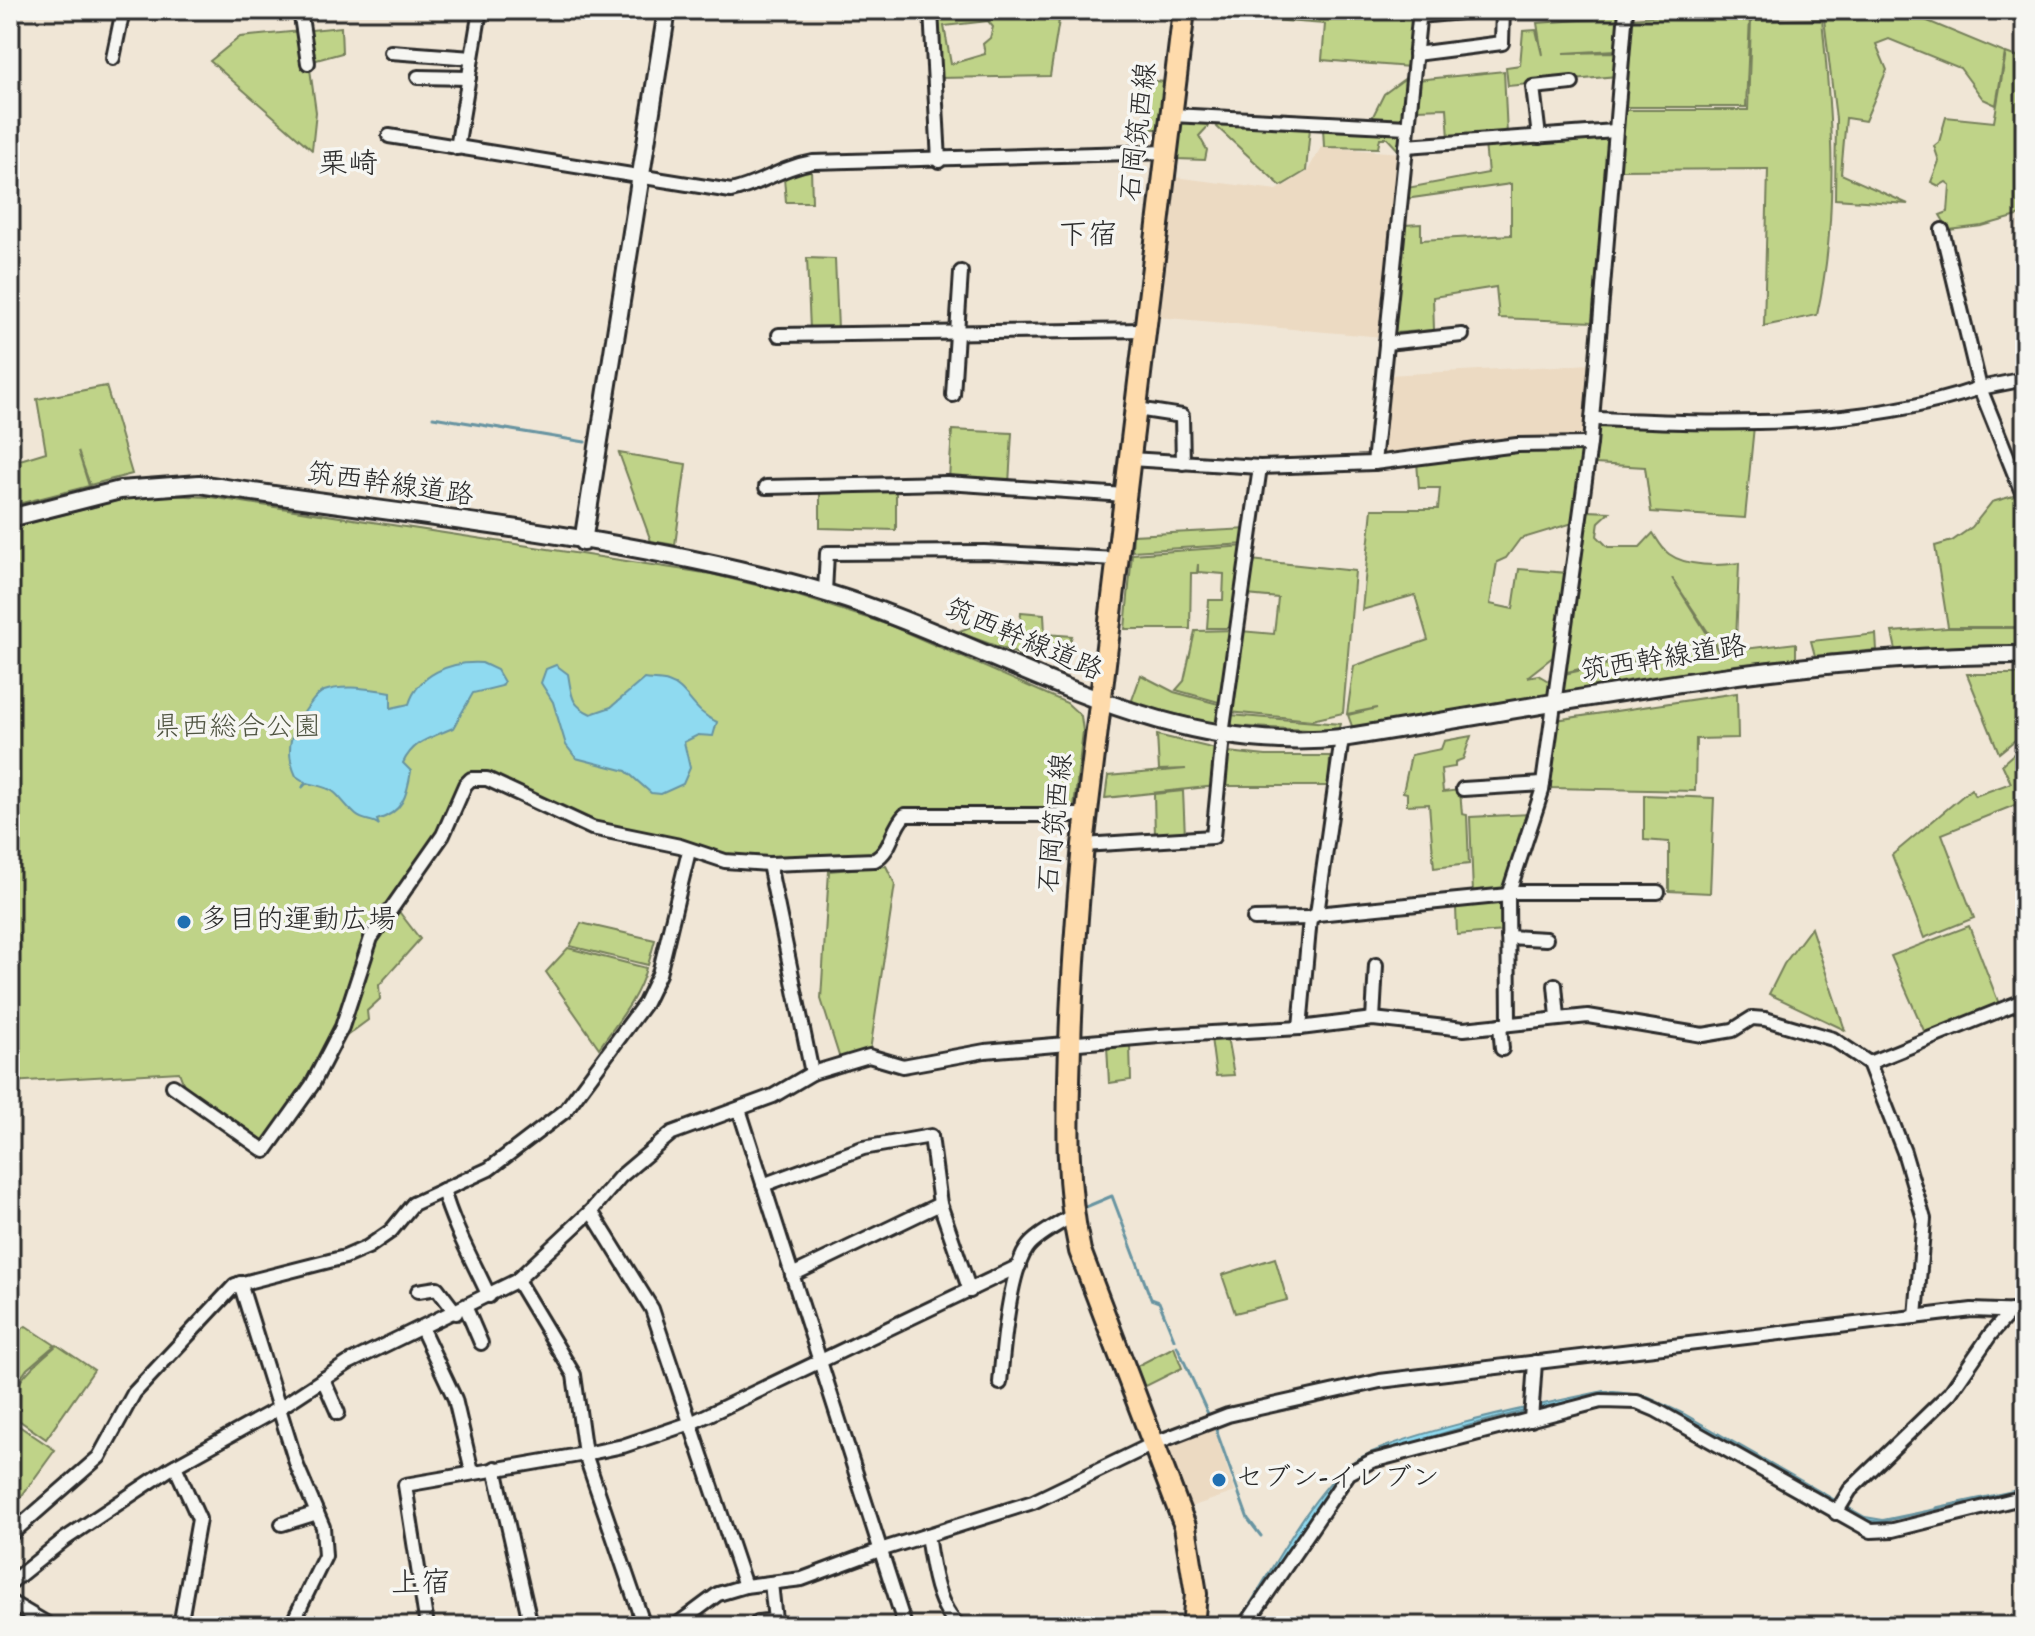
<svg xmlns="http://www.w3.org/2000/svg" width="2035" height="1636" viewBox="0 0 2035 1636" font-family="'Gochi Hand','Klee One',sans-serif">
	<rect width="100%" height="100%" fill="#f0e6d6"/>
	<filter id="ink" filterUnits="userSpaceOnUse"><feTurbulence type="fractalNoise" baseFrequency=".0125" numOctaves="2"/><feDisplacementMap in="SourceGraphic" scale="16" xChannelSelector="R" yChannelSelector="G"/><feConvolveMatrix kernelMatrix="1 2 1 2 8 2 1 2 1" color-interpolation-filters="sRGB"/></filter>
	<g filter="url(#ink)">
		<g fill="#ecdac2">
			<polygon points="1321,147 1401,153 1383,337 1157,317 1174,177 1277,190 1307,172"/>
			<polygon points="1592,364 1585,434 1577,441 1381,457 1379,453 1387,375"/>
			<polygon points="1214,1428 1235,1492 1190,1507 1169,1446"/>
		</g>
		<g fill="#bfd388" stroke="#757f5a" stroke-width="2" fill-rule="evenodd">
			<path d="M934,10h96l30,4 -10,62 -112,2zM988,21l5,6 -3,11 -7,6 2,10 -34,10 -7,-38z"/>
			<polygon points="1193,10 1414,10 1409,67 1322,60 1325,24 1193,14"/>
			<polygon points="1594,10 1621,10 1616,50 1564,53 1617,52 1617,76 1508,86 1506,67 1520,65 1523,31 1536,30 1542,55 1537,23 1594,19"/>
			<polygon points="1728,10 1819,10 1820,15 1750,17 1746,107 1625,107 1632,18"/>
			<polygon points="1823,10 1901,10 2005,53 1996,105 1983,99 1960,68 1889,39 1876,44 1887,70 1865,121 1846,118 1841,174 1908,204 1835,199 1836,119"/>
			<path d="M1822,19c10,100 17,198 -5,296l-53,11 4,-157 -151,1 6,-60h125l3,-89z"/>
			<polygon points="341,27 342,53 309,62 316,112 312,150 210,61 240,37"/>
			<polygon points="2006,53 2025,60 2025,214 1982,226 1949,230 1940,215 1948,212 1950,185 1946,182 1939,186 1931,182 1939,161 1934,146 1939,142 1946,117 1994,122"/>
			<polygon points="1504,71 1507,135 1449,139 1447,108 1416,109 1417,80"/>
			<polygon points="1407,77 1405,119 1372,118 1384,94"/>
			<polygon points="1137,79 1164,82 1160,129 1148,129"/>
			<polygon points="1181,119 1214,120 1199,136 1207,150 1205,160 1177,159"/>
			<polygon points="1220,121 1310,128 1306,171 1281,186 1217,127"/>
			<polygon points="1323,127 1401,131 1399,151 1387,138 1380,138 1378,148 1324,147"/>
			<polygon points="1611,135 1593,322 1499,318 1496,287 1433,297 1434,330 1395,333 1404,225 1421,224 1421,240 1511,235 1511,184 1405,199 1407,188 1488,173 1485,144"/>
			<polygon points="811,168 812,202 786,202 784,178 789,173"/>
			<polygon points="807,258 835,259 838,329 810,330"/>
			<polygon points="106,386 132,474 90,485 78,451 89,486 10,506 10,463 46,452 37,399"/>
			<polygon points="1599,424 1754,426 1745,518 1651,512 1645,467 1595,464"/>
			<polygon points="952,430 1012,433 1009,484 949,480"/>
			<polygon points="1519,449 1584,452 1573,523 1520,539 1506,558 1497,562 1490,604 1513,609 1519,569 1567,573 1554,656 1527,677 1538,675 1550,682 1548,698 1353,729 1348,715 1377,708 1347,714 1354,666 1428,640 1415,595 1362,610 1372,509 1438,509 1440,488 1419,488 1417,462"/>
			<polygon points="619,453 686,464 675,545 651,541"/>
			<polygon points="820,489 896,489 896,530 820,528"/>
			<polygon points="165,495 210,497 711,574 789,593 889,625 1067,703 1081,716 1083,731 1074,807 908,809 893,819 885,847 874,856 726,856 694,849 691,843 602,828 471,774 437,839 377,922 337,1028 305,1086 262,1146 187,1093 179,1072 10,1082 10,528 124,499"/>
			<polygon points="2017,495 2025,515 2025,627 1948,627 1935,546 1952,541 1972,527 1992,502"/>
			<path d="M1587,511l23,1 -11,10 -2,14 11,11h32l13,-14c4,6 9,16 16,21 18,13 50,12 70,9l-3,80 -18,4 -46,-69 46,73 17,-6 1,5 60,-7v15l-61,7 -171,30 -4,-2v-18l49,-11 39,-4 -31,4 -12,-7 3,5 -45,11z"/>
			<polygon points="1248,529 1246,544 1132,551 1133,535"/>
			<polygon points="1246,546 1234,628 1207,628 1209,600 1223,600 1224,574 1198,572 1198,564 1197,573 1191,573 1190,629 1125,629 1132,554"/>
			<polygon points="1251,560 1355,571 1343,713 1312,720 1229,712 1241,631 1274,634 1278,598 1247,595"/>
			<polygon points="1021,612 1044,614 1045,634 1072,636 1069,644 1060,651 1025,645 1021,655 957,632 970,627 1020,627"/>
			<polygon points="1947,628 2025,628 2025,646 1896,650 1892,632"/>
			<polygon points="1236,630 1222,703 1176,690 1184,681 1195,631"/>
			<polygon points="1876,634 1877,650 1815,656 1811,641"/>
			<polygon points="1967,674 2025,674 2025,732 1999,753"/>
			<polygon points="1141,675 1174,692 1222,705 1221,719 1215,724 1135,704 1132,700"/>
			<polygon points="1737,693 1738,738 1696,739 1695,791 1551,788 1547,783 1556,720"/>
			<polygon points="1230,715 1340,724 1338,730 1329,731 1232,726"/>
			<polygon points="1157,735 1220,750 1216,786 1105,798 1108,776 1186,769 1159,770"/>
			<polygon points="1471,736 1463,759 1455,762 1455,767 1441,769 1443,792 1460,790 1462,814 1467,815 1469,864 1434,868 1429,804 1407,805 1407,793 1403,792 1411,755 1441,749 1444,741"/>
			<polygon points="2025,744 2025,801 1942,834 1974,918 1924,938 1892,855 1971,789 1975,796 2011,783 2002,764"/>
			<polygon points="1228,752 1266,756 1330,756 1329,786 1224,786"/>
			<polygon points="1183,791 1185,836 1155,837 1154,794"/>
			<polygon points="1644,795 1714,798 1710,893 1669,891 1669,842 1644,840"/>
			<polygon points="1530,814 1507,890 1473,893 1470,817"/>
			<polygon points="886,866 895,884 870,1051 840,1059 821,999 829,871"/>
			<polygon points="1504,901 1504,931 1457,935 1456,907"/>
			<polygon points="397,909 420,939 379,985 380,999 367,1011 368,1020 345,1037 342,1032 374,938"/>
			<polygon points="581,923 655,940 648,965 570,946"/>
			<polygon points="1969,926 1999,1004 1925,1033 1891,956"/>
			<polygon points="1811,928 1845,1030 1769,994 1784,964"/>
			<path d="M568,948l78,20c-7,29 -29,55 -47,80l-53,-76z"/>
			<polygon points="1227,1037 1234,1075 1216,1076 1211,1038"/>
			<polygon points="1130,1045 1131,1080 1109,1083 1107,1046"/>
			<polygon points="1275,1258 1287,1300 1235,1313 1222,1275"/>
			<polygon points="26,1326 55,1345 27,1369 10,1393 10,1337"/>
			<path d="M57,1345l37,25 -48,69 -36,-25c0,-31 24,-49 47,-69z"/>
			<polygon points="1174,1347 1182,1368 1144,1387 1135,1367"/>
			<polygon points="10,1420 55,1450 10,1512"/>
		</g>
		<g fill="#8fdaf0" stroke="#6794a1" stroke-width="2">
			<path d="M482,663l15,7 7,12 -2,4 -29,7 -20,35c-22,10 -39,12 -50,35l8,8c-4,25 -8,41 -34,49l2,5c-6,-6 -15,-3 -23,-10 -23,-20 -13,-25 -49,-32l-5,5 3,-6 -9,-6c-12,-26 -5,-47 11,-68 5,-6 9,-14 17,-17 21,-7 44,-2 67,1v16l18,-4c9,-29 40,-43 73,-41z"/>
			<path d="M556,665l12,9c4,21 2,31 23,40l20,-7 33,-28c7,1 19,1 24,3 20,6 23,29 49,40l-4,14 -15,-1 -14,7 6,26 -7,16 -22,10 -10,-1 -25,-22 -50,-13 -10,-13 -13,-43 -12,-19 5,-14z"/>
			<path d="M1604,1391l39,4 41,19 181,103 18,3 58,-12 -59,14 -16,-2c-41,-22 -82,-44 -123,-67 -33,-19 -66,-44 -103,-55 -45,-14 -250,46 -293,72l-111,156c31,-46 70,-125 111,-160 36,-30 205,-64 257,-75z"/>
		</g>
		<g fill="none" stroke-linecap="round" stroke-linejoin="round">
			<g stroke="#6794a1" stroke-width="3">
				<polyline points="433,417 585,442"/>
				<polyline points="1081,1209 1112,1196 1151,1299 1159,1302 1174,1339"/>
				<polyline points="1177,1346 1209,1416"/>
				<polyline points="1215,1427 1248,1519 1261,1536"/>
				<polyline points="1936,1508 2025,1489"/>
			</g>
			<defs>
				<g id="minor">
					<polyline points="300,10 308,63"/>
					<polyline points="931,10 939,161"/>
					<polyline points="1419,16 1483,10"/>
					<polyline points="391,52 472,58"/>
					<polyline points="1415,54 1502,43 1503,10"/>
					<polyline points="113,58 123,10"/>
					<polyline points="418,77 469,78"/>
					<polyline points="1172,115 1407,127"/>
					<path d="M389,136l342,55c31,-7 48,-23 82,-29l354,-10"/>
					<polyline points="1539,137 1533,87 1572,83"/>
					<polyline points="1406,146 1615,131"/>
					<polyline points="457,148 480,10"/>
					<polyline points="779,335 1146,330"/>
					<polyline points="1386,343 1462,335"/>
					<polyline points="2025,379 1980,388 2025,500"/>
					<polyline points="953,395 961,272"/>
					<polyline points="1137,409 1182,416 1183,463"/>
					<path d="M1593,419c125,5 266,11 387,-31l-38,-158"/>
					<polyline points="1130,459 1260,467 1374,463 1517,445 1590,444"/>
					<polyline points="1374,463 1420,10"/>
					<polyline points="766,487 947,483 1125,495"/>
					<polyline points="825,592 827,553 984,552 1116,559"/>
					<polyline points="1222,735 1260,467"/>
					<polyline points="1463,789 1543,784"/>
					<polyline points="1083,845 1213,837 1222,746"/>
					<polyline points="769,864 812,1073"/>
					<polyline points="1510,892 1658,892"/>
					<polyline points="1317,914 1508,895"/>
					<polyline points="1254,919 1310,918"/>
					<polyline points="1508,937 1546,939"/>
					<polyline points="1555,985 1558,1017"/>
					<polyline points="1373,1019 1376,965"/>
					<polyline points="1509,1022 1508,895 1542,791 1590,444 1626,10"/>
					<polyline points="1500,1025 1502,1049"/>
					<polyline points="1300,1028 1310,918 1317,914 1342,738"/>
					<polyline points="1869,1063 2025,1000"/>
					<path d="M173,1086l92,65 47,-66 30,-58 29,-89 72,-103 22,-50 6,-6h16l105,49 88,18 45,15 44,3 106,-4c18,-11 16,-31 30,-45h181"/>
					<polyline points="739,1109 905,1626"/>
					<polyline points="763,1185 863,1148 931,1136 940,1204 970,1291"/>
					<path d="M443,1190c10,36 30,71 46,106"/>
					<polyline points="591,1211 652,1309 745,1586"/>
					<polyline points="792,1275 940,1204"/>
					<polyline points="517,1280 574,1375 585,1454 644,1626"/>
					<polyline points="240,1283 297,1466 323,1527 325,1556 291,1626"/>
					<polyline points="418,1291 437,1288 456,1313"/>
					<polyline points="466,1308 481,1343"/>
					<polyline points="422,1329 455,1399 472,1472"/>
					<polyline points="323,1379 338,1413"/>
					<path d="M1000,1383c3,-33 9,-110 27,-135 9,-13 32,-23 45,-33"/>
					<polyline points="1531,1420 1535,1362"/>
					<polyline points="175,1466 199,1519 180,1626"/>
					<polyline points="495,1468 531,1626"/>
					<polyline points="1836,1513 1850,1490 1950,1393 1990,1335 2011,1311"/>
					<polyline points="282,1524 317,1513"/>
					<polyline points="10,1535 99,1457 134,1393 235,1285 345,1257 368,1247 391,1231 413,1204 489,1169 565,1111 645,1003 659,974 689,851"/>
					<path d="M927,1535c4,27 10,75 33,91"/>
					<polyline points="10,1583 65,1539 171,1468 281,1407 348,1363 516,1281 591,1211 620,1177 672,1133 773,1096 812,1073 869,1056 903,1066 985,1051 1159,1036 1300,1028 1373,1019 1464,1029 1588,1016 1703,1035 1733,1030 1752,1018 1765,1019 1833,1039 1869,1063 1904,1152 1924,1219 1916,1317"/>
					<polyline points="10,1602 51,1626"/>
					<polyline points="427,1626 405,1485 585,1454 623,1446 691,1423 1019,1266"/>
					<polyline points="675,1626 718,1594 745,1586 802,1579 880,1550 1033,1502 1155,1443 1228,1415 1380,1381 1972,1310 2025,1312"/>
					<polyline points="759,1626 758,1622 775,1620 771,1583"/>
					<polyline points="1245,1626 1349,1473 1372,1461 1601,1401 1637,1402 1656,1410 1871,1531 1893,1530 2025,1497"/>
				</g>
				<g id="tertiary">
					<path d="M10,518l110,-28 79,-6c187,29 378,46 561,91 45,11 90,24 133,41 146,56 287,140 449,122 227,-36 453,-84 683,-83"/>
					<polyline points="583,542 667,10"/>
				</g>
				<path id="primary" d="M1184,10l-101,835c-6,67 -11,133 -13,200 -2,71 -5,137 10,206l105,275 11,68 -3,32"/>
			</defs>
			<use href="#minor" stroke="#2b2b2b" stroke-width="18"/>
			<use href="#tertiary" stroke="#2b2b2b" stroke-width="22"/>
			<use href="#primary" stroke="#2b2b2b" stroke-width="26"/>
			<use href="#minor" stroke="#f6f6f2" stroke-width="12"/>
			<use href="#tertiary" stroke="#f6f6f2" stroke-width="16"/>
			<use href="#primary" stroke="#fedbac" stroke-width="20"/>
		</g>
	</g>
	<g fill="#1f6fb2" stroke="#f6f6f2" stroke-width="3">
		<circle cx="184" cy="922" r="8"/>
		<circle cx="1219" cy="1480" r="8"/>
	</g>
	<g text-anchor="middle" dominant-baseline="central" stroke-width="7" stroke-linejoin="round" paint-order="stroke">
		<g font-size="28" fill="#2b2b2b" stroke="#f6f6f2">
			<text transform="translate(1141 132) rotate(-83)">石岡筑西線</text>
			<text transform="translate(390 487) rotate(8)">筑西幹線道路</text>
			<text transform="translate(1023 642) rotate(23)">筑西幹線道路</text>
			<text transform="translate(1664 661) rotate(-9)">筑西幹線道路</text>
			<text transform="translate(1058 823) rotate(-84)">石岡筑西線</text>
		</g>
		<g font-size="28" fill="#505542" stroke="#f6f6f2">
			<text x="237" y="729">県西総合公園</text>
		</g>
		<g font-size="28" fill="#2b2b2b" stroke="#f6f6f2" text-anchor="start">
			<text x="200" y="922">多目的運動広場</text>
			<text x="1235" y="1480">セブン-イレブン</text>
		</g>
		<g font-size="30" fill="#2b2b2b" stroke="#f6f6f2">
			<text x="348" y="167">栗崎</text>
			<text x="1088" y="238">下宿</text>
			<text x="421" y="1586">上宿</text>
		</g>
	</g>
	<rect width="2035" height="1636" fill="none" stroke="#f6f6f2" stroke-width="40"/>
	<rect x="20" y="20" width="1995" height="1596" fill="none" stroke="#2b2b2b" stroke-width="3" filter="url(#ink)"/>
</svg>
